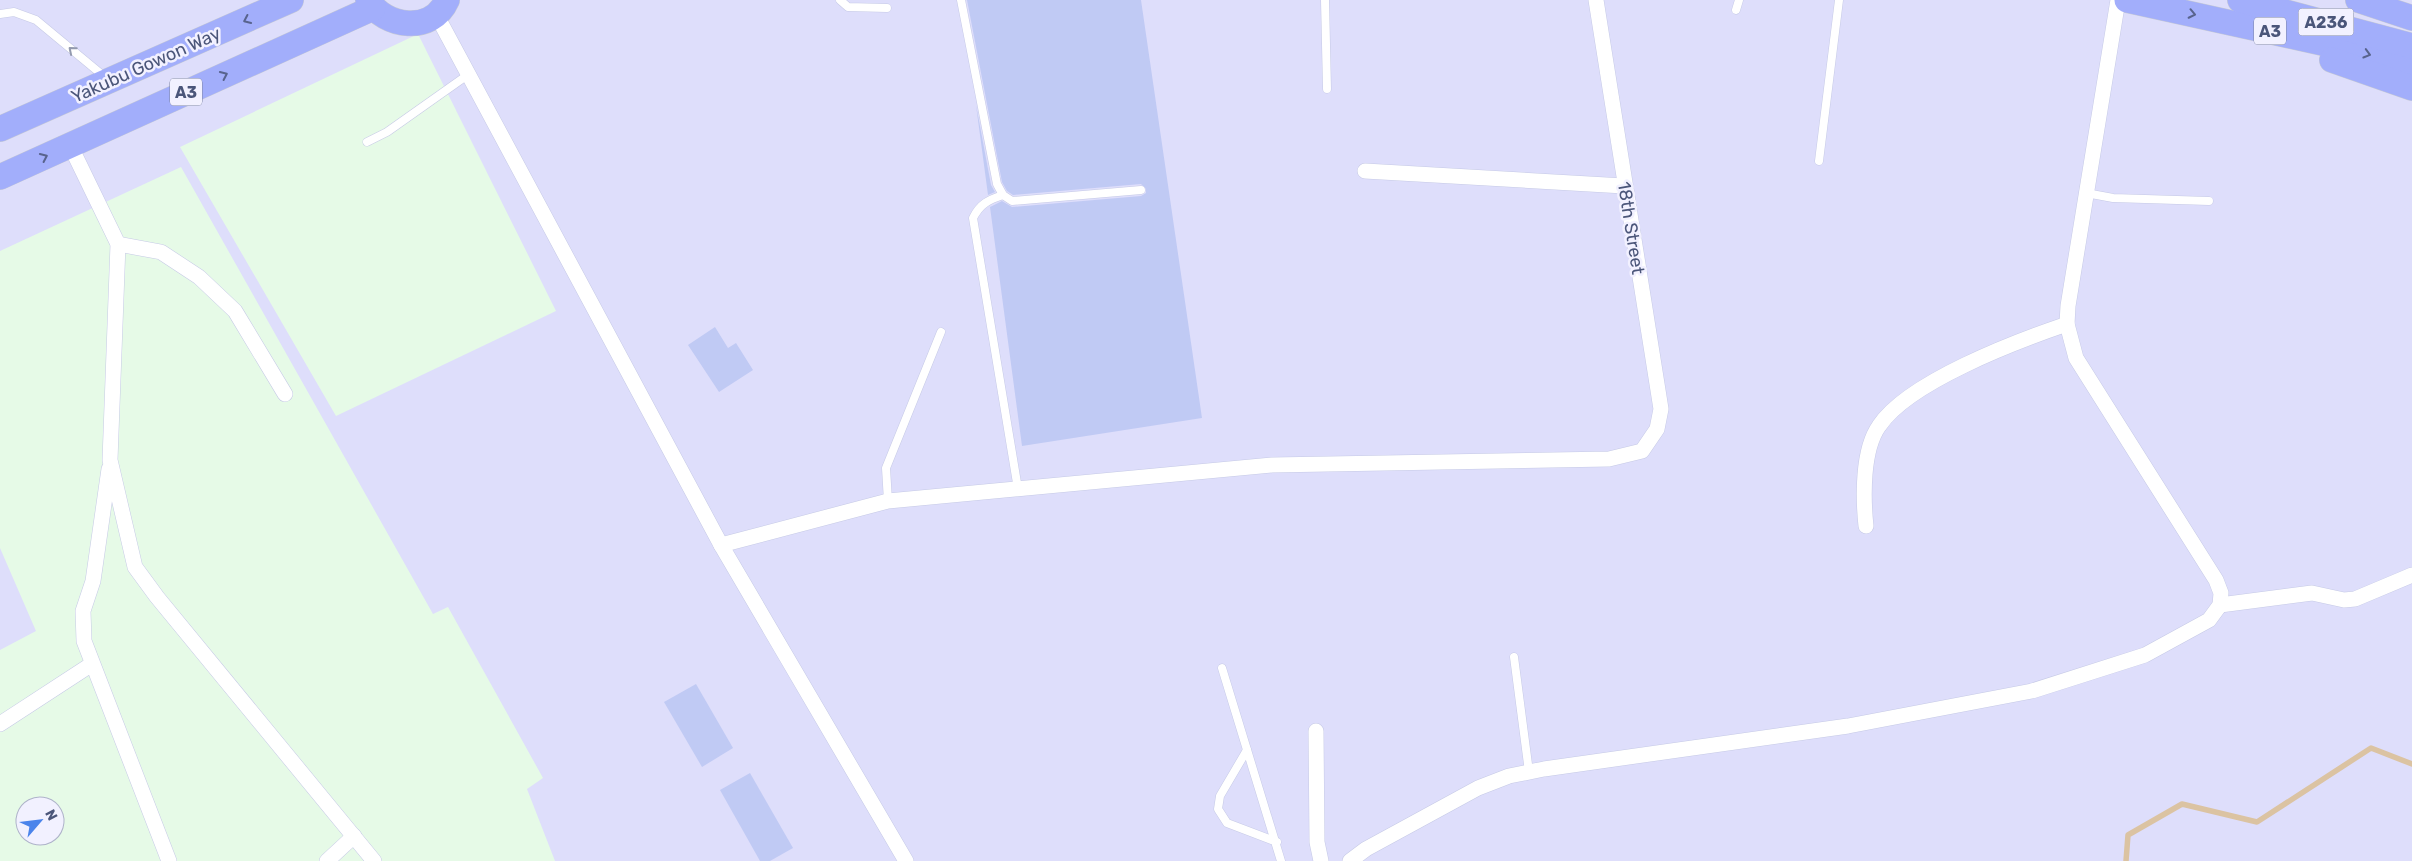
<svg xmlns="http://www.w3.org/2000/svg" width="2412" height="861" viewBox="0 0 2412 861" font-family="Rubik,sans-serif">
	<rect width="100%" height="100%" fill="#ebeafd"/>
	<path fill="#dedefb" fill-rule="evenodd" d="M0,0h2412v861h-2412zM25,806h30v30h-30z"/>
	<g fill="#e6fae7" fill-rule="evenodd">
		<polygon points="418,34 556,311 336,416 180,147"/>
		<path d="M181,167l252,447 15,-7 95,171 -16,11 28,72h-555v-211l36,-19 -36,-83v-297zM25,806h30v30h-30z"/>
	</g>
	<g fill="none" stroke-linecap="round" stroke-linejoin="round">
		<polyline stroke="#dbc3a2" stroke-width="5.5" points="2126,861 2128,835 2182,804 2257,822 2371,748 2412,764"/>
	</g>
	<g fill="#c0caf4">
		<polygon points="967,0 1141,0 1202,418 1022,446 990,207 1002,201 1012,207 1141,196 1146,193 1146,189 1141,184 1013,195 1007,191 1002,182"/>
		<polygon points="976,105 991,185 995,192 988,195"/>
		<polygon points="715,327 728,348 736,343 753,370 719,392 688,345"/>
		<polygon points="696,684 733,748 702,767 664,702"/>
		<polygon points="750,773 793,848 770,861 760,861 720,790"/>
	</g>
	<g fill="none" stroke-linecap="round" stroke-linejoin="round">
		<defs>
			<g id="service">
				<polyline points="840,0 848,7 887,8"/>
				<polyline points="961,0 997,184 1003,195 1012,201 1141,190"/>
				<polyline points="1325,0 1327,89"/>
				<polyline points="1736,10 1739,0"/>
				<polyline points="0,14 14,12 36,20 106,78"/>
				<polyline points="367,142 387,132 469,74"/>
				<polyline points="1819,161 1839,0"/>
				<polyline points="2086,193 2113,198 2209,201"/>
				<path d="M1003,195c-15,5 -23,9 -30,23l45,271"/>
				<polyline points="888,501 886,468 941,332"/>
				<polyline points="1514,657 1529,772"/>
				<polyline points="1222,668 1281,861"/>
				<polyline points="1247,750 1220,796 1218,809 1227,823 1277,842"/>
			</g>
			<g id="minor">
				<polyline points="436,14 721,545 906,861"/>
				<polyline points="70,145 118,244 110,460 135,567 157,597 374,861"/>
				<polyline points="1365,171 1624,186"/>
				<polyline points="118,244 161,252 199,277 235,311 285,394"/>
				<polyline points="109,469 93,581 83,611 84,641 169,861"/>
				<path d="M1866,526c-3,-28 -4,-76 13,-100 29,-44 138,-85 188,-102"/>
				<polyline points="721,545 888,501 1272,465 1609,459 1642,451 1657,429 1661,409 1596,0"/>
				<polyline points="2220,605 2312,593 2344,600 2355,599 2412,575"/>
				<polyline points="0,724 92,664"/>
				<polyline points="1316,731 1317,842 1321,861"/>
				<polyline points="327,861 354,836"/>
				<polyline points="1350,861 1366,849 1478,788 1509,776 1544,769 1848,726 2032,691 2145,655 2209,620 2220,605 2221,593 2216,580 2076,358 2067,324 2068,306 2118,0"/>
			</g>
			<g id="trunk">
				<path d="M368,0c17,28 64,34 79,0"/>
				<polyline points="2127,0 2345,48 2412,67"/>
				<polyline points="2240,0 2412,46"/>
				<polyline points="2358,0 2412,18"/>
				<polyline points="2332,60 2412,88"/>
				<polyline points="0,129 291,0"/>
				<polyline points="0,177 373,8"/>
			</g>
		</defs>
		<use href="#service" stroke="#c6cae6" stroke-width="9"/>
		<use href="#minor" stroke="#c6cae6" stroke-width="16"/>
		<use href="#trunk" stroke="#c5c9d4" stroke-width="26"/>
		<use href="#service" stroke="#fff" stroke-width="8"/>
		<use href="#minor" stroke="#fff" stroke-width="15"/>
		<use href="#trunk" stroke="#a2aefb" stroke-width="25"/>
	</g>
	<defs><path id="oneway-chevron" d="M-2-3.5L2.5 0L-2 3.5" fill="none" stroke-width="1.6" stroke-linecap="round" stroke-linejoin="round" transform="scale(1.25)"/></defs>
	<g stroke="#58638d">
		<use href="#oneway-chevron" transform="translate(2192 14) rotate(12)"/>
		<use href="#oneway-chevron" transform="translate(247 20) rotate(155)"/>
		<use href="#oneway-chevron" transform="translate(2367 54) rotate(16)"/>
		<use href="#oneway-chevron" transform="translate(224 75) rotate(-25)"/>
		<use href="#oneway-chevron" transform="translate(44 157) rotate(-25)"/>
	</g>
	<use stroke="#939aaf" href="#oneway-chevron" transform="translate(72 50) rotate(-140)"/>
	<g text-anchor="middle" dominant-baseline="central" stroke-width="5" stroke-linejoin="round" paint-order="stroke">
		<g fill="#f2f1ff" stroke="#7d84a2" stroke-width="1">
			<rect x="2298.5" y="8.5" width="55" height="27" rx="4"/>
			<rect x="2254" y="17.5" width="32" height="27" rx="4"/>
			<rect x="170" y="78.5" width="32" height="27" rx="4"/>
		</g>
		<g font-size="16" font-weight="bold" fill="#4b567a">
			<text x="2326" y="22">A236</text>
			<text x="2270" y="31">A3</text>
			<text x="186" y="92">A3</text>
		</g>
		<g font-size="18" fill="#4b567a" stroke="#f2f1ff">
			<text transform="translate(146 65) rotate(-24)">Yakubu Gowon Way</text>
			<text transform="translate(1631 228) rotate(81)">18th Street</text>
		</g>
	</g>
	<g transform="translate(40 821) rotate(62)"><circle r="24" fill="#f2f1ff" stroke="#afb3ca"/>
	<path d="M0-4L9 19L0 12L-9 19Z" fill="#4b84eb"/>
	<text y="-8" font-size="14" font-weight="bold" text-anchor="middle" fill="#4b567a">N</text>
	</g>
</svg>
